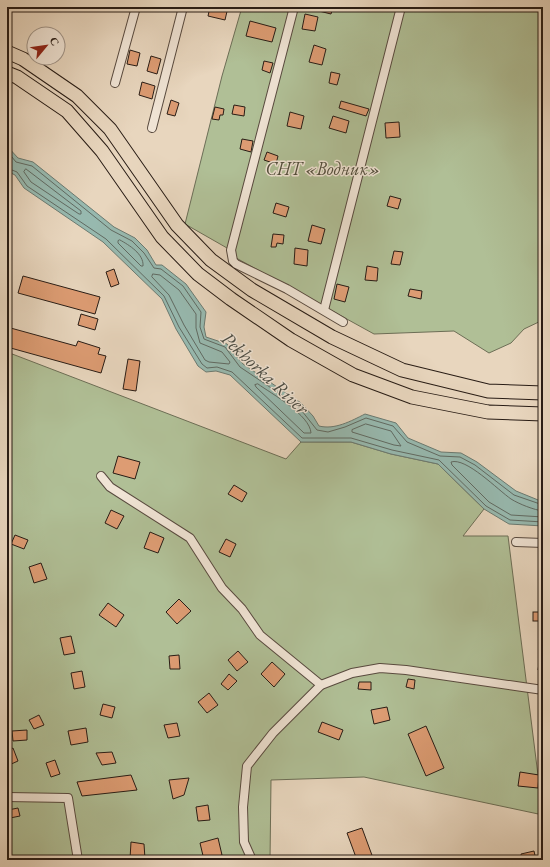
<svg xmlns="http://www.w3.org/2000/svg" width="550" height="867" viewBox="0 0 550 867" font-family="'EB Garamond',serif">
	<rect width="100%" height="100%" fill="#e8d6be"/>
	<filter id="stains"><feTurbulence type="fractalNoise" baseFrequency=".005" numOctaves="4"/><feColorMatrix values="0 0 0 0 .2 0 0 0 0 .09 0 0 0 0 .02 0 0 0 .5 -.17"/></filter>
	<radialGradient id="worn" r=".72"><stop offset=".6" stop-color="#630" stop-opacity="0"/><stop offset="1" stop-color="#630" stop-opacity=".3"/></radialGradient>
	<g fill="#b0bf96" stroke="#6c6e56">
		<polygon points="242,7 543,7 543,320 524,329 511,343 489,353 454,331 374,334 238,259 227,248 185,224 222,76"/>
		<polygon points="7,352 286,459 301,442 351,442 391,454 438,464 484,509 463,536 508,536 543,815 364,777 271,780 270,860 7,860"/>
	</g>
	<path fill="#97b9af" stroke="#6b7a71" d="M7,146l11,12 15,4 81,65 21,11 12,12 9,15h6l24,19 20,28 -2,15 2,10 21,7 16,20 58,39 12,13 6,10c16,4 32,-5 46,-12l31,9 12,15 33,14 20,1 16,9 39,29 27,11v24l-34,-2 -25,-15 -46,-45 -47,-10 -40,-12h-50l-71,-67 -14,-4 -10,1 -8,-6 -22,-37 -14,-30 -59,-57 -79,-54 -9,-13 -8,-4z"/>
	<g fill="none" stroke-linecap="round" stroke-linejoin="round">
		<g stroke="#606a62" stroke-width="1">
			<polyline points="7,151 16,162 32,166 111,230 132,241 144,253 154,268 161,269 183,286 201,312 200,327 204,339 225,347 240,367 298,406 317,430 328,432 345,427 366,418 393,426 407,442 440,456 460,457 475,465 514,495 543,505"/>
			<polyline points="7,168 17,172 27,186 106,239 164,296 179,327 202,364 207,368 217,367 232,372 302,438 351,438 392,450 439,460 486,506 510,520 543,522"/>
			<polygon points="26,169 81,211 81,214 79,214 31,182 24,172"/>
			<path d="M120,240c9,5 24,14 23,26h-2l-23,-23v-2z"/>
			<polygon points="153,274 160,275 179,290 196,314 196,328 200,343 222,352 230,362 229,364 209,362 205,360 184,325 169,295 152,277"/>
			<path d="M258,384c14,10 52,31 53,49h-7l-48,-46 -1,-2z"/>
			<polygon points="366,424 391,431 401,446 394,445 352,432 352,430"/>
			<path d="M543,511c-9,-1 -24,-7 -32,-12 -13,-9 -45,-42 -60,-37l1,3 37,37 22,13 32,2"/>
		</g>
	</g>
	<g fill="#dd9c73" stroke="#281c15">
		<polygon points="210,7 228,7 225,20 208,16"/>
		<polygon points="320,7 333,7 331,14 319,11"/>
		<polygon points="305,14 318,17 315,31 302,29"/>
		<polygon points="250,21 276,28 272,42 246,36"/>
		<polygon points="314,45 326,49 322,65 309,62"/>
		<polygon points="130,50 140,53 137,66 127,64"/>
		<polygon points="151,56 161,59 157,74 147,71"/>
		<polygon points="264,61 273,63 270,73 262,70"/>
		<polygon points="331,72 340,74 337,85 329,83"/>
		<polygon points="142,82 155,86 152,99 139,95"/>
		<polygon points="171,100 179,103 175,116 167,114"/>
		<polygon points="341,101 369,109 366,116 339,108"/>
		<polygon points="234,105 245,107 244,116 232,114"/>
		<polygon points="215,107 224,109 223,115 220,115 219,120 212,119"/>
		<polygon points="290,112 304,116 301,129 287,126"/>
		<polygon points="333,116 349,121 346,133 329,128"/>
		<polygon points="399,122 400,137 386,138 385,123"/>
		<polygon points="242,139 253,141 251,152 240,149"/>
		<polygon points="267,152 278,156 276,164 264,160"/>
		<polygon points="390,196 401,199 398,209 387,206"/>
		<polygon points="276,203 289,207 286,217 273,213"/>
		<polygon points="312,225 325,229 321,244 308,241"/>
		<polygon points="273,234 284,235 283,244 277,243 276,247 271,247"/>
		<polygon points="295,248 308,250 307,266 294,264"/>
		<polygon points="394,251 403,252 400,265 391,264"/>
		<polygon points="367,266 378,268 377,281 365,280"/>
		<polygon points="114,269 119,284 111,287 106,272"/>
		<polygon points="23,276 100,297 95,314 18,293"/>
		<polygon points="337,284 349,287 345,302 334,299"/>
		<polygon points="410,289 422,291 421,299 408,296"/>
		<polygon points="81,314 98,319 95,330 78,325"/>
		<polygon points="7,327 76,346 78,341 100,348 98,354 106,356 101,373 7,347"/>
		<polygon points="128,359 140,361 136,391 123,389"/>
		<polygon points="118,456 140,462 135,479 113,473"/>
		<polygon points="234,485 247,493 242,502 228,494"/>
		<polygon points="111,510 124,516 117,529 105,523"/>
		<polygon points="150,532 164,538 158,553 144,548"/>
		<polygon points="15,535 28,540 24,549 11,544"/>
		<polygon points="226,539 236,544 230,557 219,552"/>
		<polygon points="41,563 47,579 34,583 29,567"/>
		<polygon points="179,599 191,611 177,624 166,612"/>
		<polygon points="108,603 124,615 116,627 99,615"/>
		<rect x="533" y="612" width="10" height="9"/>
		<polygon points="71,636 75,653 64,655 60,638"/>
		<polygon points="238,651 248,662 237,671 228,660"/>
		<polygon points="179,655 180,669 170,669 169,656"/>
		<polygon points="540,656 543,656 543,671 538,670"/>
		<polygon points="272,662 285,674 274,687 261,674"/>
		<polygon points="82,671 85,687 74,689 71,673"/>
		<polygon points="229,674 237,681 228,690 221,684"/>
		<polygon points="408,679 415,680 414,689 406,687"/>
		<polygon points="359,682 371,682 371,690 358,689"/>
		<polygon points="209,693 218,705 207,713 198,702"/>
		<polygon points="103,704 115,707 112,718 100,715"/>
		<polygon points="387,707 390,720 374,724 371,710"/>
		<polygon points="39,715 44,725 34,729 29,720"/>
		<polygon points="322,722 343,730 339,740 318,732"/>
		<polygon points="177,723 180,736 168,738 164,725"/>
		<polygon points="426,726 444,768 426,776 408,734"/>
		<polygon points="86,728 88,742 71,745 68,731"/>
		<polygon points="27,730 27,740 13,741 12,731"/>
		<polygon points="13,748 18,761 9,765 7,751"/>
		<polygon points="112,752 116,763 102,765 96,753"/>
		<polygon points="55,760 60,774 51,777 46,763"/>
		<polygon points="520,772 539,775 538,788 518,786"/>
		<polygon points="131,775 137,790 82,796 77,782"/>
		<polygon points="189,778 184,795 173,799 169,780"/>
		<polygon points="208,805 210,820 198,821 196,807"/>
		<polygon points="18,808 20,816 10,818 8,810"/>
		<polygon points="362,828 373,858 368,860 357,860 347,833"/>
		<polygon points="218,838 222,855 204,860 200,843"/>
		<polygon points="131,842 144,844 145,859 130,859"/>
		<polygon points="534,851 536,860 522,860 521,854"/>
	</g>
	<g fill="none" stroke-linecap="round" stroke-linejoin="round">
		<defs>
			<g id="minor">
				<polyline points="294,7 231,250 233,261 236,264 287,289 343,322"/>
				<polyline points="115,83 136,7"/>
				<polyline points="152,128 183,7"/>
				<polyline points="324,310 401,7"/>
				<polyline points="101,476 110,487 190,538 222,588 242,609 260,635 321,685"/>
				<polyline points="516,542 543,543"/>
				<polyline points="7,797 68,798 78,860"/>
				<polyline points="252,860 244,842 243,807 247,766 273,733 321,685 352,673 380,668 406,670 543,690"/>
			</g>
			<g id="primary">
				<polyline points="7,52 23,59 77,96 110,129 177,225 211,260 252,290 332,337 402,370 488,391 543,393"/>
				<polyline points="7,73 17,77 67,111 102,151 162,237 198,274 231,299 291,340 353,375 412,397 488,412 543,414"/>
			</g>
		</defs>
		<use href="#minor" stroke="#584a3f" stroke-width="10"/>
		<use href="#primary" stroke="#281c15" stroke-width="15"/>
		<use href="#minor" stroke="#f0e4d5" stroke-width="8"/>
		<use href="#primary" stroke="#e8d6be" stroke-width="13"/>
	</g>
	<g text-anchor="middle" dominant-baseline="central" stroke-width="3" stroke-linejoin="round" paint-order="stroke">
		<g font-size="18" font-style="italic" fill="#514d3c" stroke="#f0e4d5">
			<text x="323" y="168">СНТ «Водник»</text>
		</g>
		<g font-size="19" font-style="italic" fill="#494b43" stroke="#f0e4d5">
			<text transform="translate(265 373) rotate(43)">Pekhorka River</text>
		</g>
	</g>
	<rect width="550" height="867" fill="none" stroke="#e8d6be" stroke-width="24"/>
	<rect x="8" y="8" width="534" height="851" fill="none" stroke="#281c15" stroke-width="2"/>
	<rect x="12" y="12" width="526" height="843" fill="none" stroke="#281c15"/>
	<g transform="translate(46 46) rotate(61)"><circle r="19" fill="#f0e4d5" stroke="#a09488"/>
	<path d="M0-3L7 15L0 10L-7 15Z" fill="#8f2418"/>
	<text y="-6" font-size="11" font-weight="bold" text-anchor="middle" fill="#281c15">С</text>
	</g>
	<rect width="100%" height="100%" filter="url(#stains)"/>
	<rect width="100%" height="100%" fill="url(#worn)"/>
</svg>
